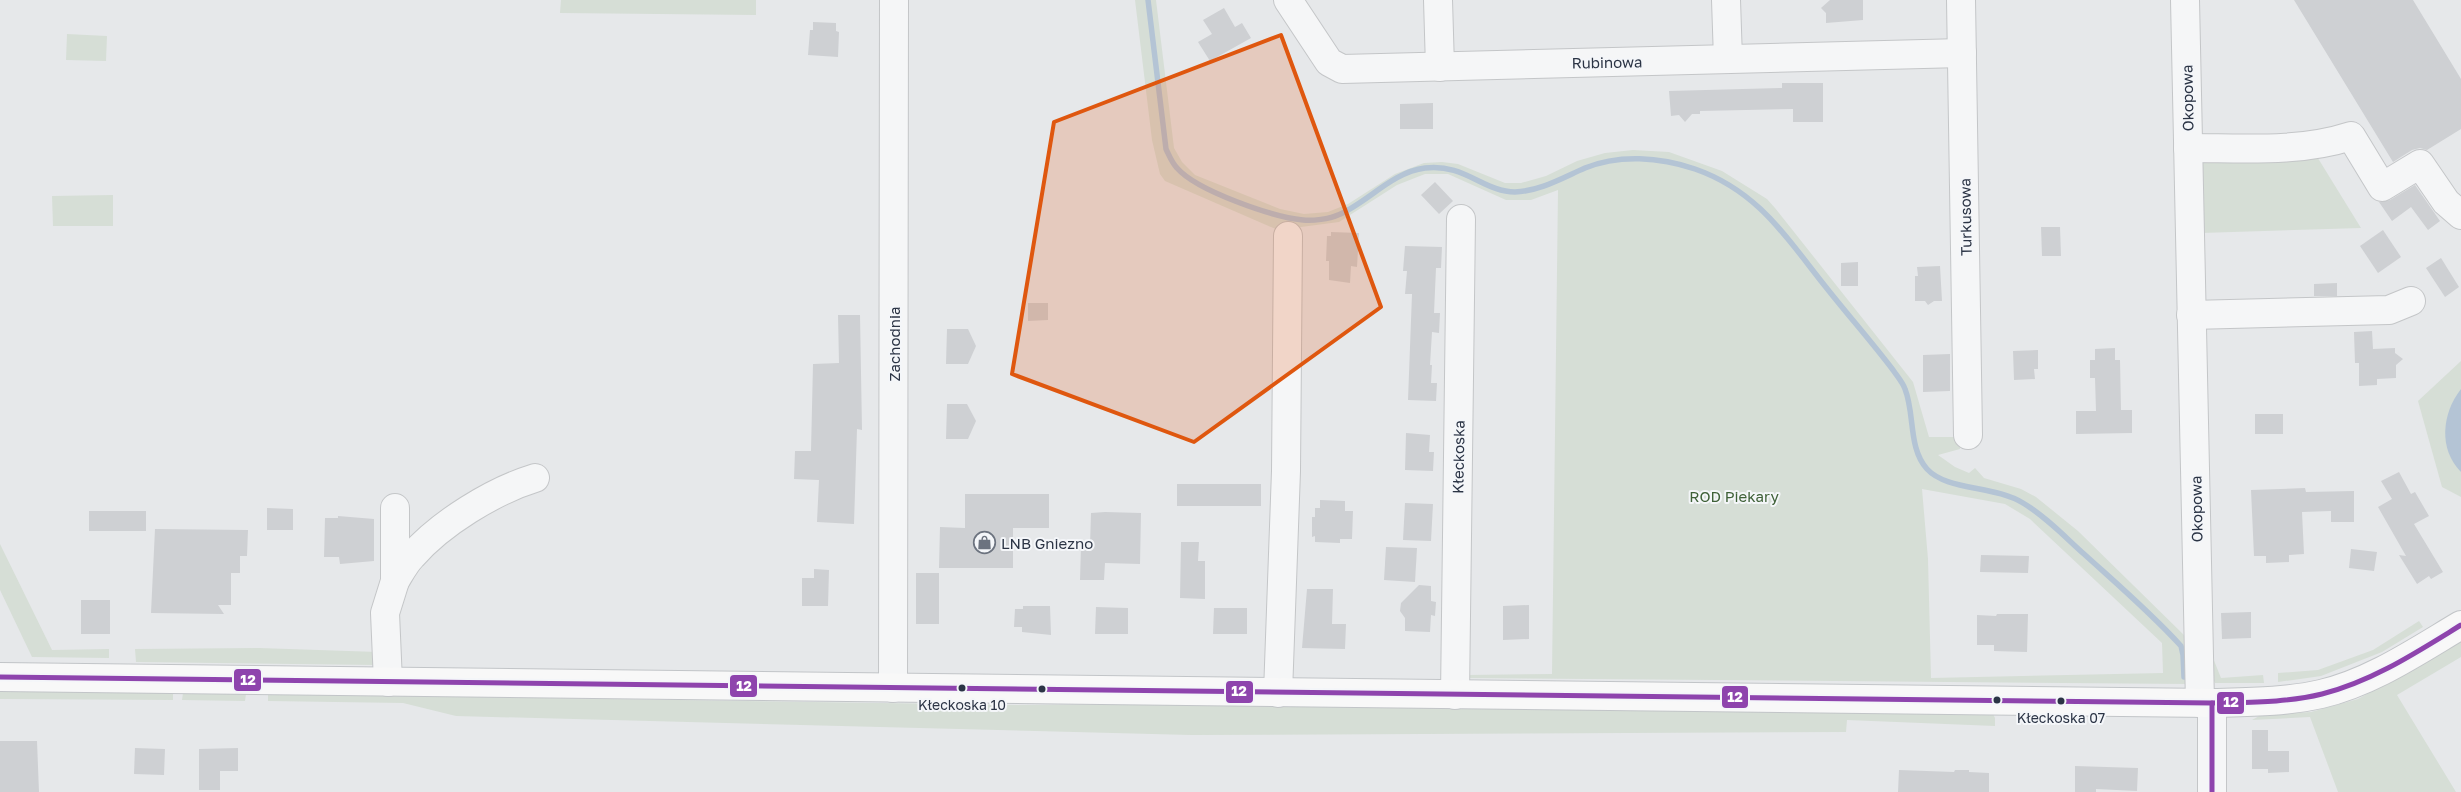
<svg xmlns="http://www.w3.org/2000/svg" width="2461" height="792" viewBox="0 0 2461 792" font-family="'Golos Text',sans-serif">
	<rect width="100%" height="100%" fill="#e6e8ea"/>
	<g fill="#d6ded6" fill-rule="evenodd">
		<polygon points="561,0 756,0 756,15 560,13"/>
		<path d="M1135,0h21l18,148 8,14 13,13 85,34 24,5 24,-2 20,-8 47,-30 29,-11 18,-1 16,2 47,19h16l25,-7 31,-15 28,-8 28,-3 36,2 53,19 45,28 8,9 138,174 16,55h31v12l-22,6 17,12 14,6 6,-5 9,10 37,11 15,8 42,34 108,106 3,47 -727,-6 5,-3 85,-1 6,-484 -27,10h-25l-58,-26h-23l-28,11 -58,37 -61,8 -113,-49 -5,-7 -8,-34zM1922,489l83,15 25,15 132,124 1,30 -232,5 -3,-119z"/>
		<polygon points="67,34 107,36 106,61 66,60"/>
		<polygon points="2316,155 2361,228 2201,233 2197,160"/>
		<polygon points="113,195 113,226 53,226 52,196"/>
		<polygon points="2461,361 2461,497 2442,487 2418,401"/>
		<polygon points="0,544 52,650 109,649 109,658 32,657 0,590"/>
		<polygon points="2419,621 2423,627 2382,652 2321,676 2278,682 2278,673 2318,670 2373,650"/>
		<polygon points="2461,641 2461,657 2397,695 2456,792 2338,792 2310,717 2252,720 2261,715 2311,712 2358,699"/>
		<polygon points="2207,643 2221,678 2263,675 2264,683 2215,683 2212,677"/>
		<polygon points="259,648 378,652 375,665 136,662 135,649"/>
		<polygon points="0,691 173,692 173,700 0,699"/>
		<polygon points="183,693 246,694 245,701 182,700"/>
		<polygon points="268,694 1018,705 1148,704 1993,714 1995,718 1995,726 1847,720 1846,732 1191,735 456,716 403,703 268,701"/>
	</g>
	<path fill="#b4c4d5" d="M2461,389v83c-23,-23 -19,-59 0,-83z"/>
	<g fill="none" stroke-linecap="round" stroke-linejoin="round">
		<path stroke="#b4c4d5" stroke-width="5.5" d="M1148,0l18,149c3,6 6,14 11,19 20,23 96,49 126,52 10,1 26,-1 35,-5 29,-12 54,-43 87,-47 39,-5 59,24 90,24 25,-1 47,-14 70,-24 34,-14 75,-11 110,1 63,22 91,68 130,117 22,28 46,55 68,84 4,6 10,13 12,19 10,25 3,59 22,80 20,22 67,16 96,34 22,13 42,34 61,51 33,30 67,59 97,92l2,9 1,22"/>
	</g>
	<g fill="#ced0d3">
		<polygon points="1830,0 1863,0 1863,20 1826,23 1826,13 1821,8"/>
		<polygon points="2294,0 2413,0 2461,79 2461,129 2427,150 2420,148 2412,150 2393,162"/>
		<polygon points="1224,8 1235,27 1242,23 1251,38 1210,61 1198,42 1212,34 1203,20"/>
		<polygon points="813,22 836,23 836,31 839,32 838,57 808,55 810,30 813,30"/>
		<polygon points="1782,83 1823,83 1823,122 1793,122 1793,109 1700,111 1700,114 1692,114 1685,122 1679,115 1671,116 1669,91 1782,88"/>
		<polygon points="1433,103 1433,129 1400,129 1400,104"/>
		<polygon points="1435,182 1453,201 1439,214 1421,195"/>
		<polygon points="2415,185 2440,221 2428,230 2411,207 2392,221 2379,202 2390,200"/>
		<polygon points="2041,227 2060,227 2061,256 2042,256"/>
		<polygon points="2383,230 2401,257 2378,273 2360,246"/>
		<polygon points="1331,232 1359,233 1357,267 1351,266 1350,283 1329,280 1329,261 1326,261 1327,236 1331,236"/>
		<polygon points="1405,246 1442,247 1441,268 1436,268 1434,313 1440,313 1439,333 1432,332 1430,365 1432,365 1431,383 1437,383 1436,401 1408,400 1412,294 1405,294 1407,271 1403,271"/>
		<polygon points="2441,258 2459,287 2445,297 2426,268"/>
		<polygon points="1858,262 1858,286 1841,286 1841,263"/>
		<polygon points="1940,266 1942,301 1934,301 1928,305 1925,301 1915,301 1915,276 1918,276 1917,267"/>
		<polygon points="2337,283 2337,296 2314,296 2314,284"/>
		<polygon points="1028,303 1048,303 1048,320 1028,321"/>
		<polygon points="838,315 860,315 862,430 857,429 854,524 817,522 819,480 794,479 795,451 811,451 813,364 839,363"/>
		<polygon points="947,329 968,329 976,346 968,364 946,364"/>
		<polygon points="2372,331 2373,349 2395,348 2395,353 2403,359 2396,365 2396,378 2377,379 2377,385 2359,386 2359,363 2355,363 2354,332"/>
		<polygon points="2115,348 2115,360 2120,360 2121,410 2132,410 2132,433 2076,434 2076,411 2096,411 2095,378 2090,378 2090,360 2095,360 2095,349"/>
		<polygon points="2038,350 2038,369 2034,369 2035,379 2014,380 2013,351"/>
		<polygon points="1950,354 1950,391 1923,392 1923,355"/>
		<polygon points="947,404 967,404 976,421 968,439 946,439"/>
		<rect x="2255" y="414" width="28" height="20"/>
		<polygon points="1406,433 1430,435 1429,452 1434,452 1433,471 1405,470"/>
		<polygon points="2399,472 2411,494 2415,492 2429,516 2414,524 2443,572 2431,579 2429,576 2417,584 2399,555 2406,556 2378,507 2392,499 2381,481"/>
		<rect x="1177" y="484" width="84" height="22"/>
		<polygon points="2305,488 2306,492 2354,491 2354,522 2331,522 2331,511 2302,512 2304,554 2289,555 2289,562 2266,563 2266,556 2254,556 2251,490"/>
		<polygon points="965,494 1049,494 1049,528 1013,528 1013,568 939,568 940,527 965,528"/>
		<polygon points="1320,500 1345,501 1345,511 1353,511 1352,539 1340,539 1340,543 1315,542 1315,536 1312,537 1312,517 1315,517 1315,508 1320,508"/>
		<polygon points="1405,503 1433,504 1431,541 1403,540"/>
		<polygon points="267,508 293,509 293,530 267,530"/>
		<rect x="89" y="511" width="57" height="20"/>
		<polygon points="1105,512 1141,513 1140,564 1105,563 1104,580 1080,580 1081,546 1090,546 1091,513"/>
		<polygon points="338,516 374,519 374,561 340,564 339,557 324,557 325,518 338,518"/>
		<polygon points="155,529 248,530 247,556 240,556 240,573 231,573 231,605 218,605 224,614 151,613"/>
		<polygon points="1181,542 1199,542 1198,561 1205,561 1205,599 1180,598"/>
		<polygon points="1386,547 1417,548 1415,582 1384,580"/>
		<polygon points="2351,549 2377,552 2374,571 2349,568"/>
		<polygon points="1981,555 2029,556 2028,573 1980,572"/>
		<polygon points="814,569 829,570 828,606 802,606 802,578 814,578"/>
		<rect x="916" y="573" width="23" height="51"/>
		<polygon points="1419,585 1431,586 1431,601 1436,602 1435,616 1431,615 1430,632 1405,631 1405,618 1400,611 1401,603"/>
		<polygon points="1307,589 1333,589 1332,624 1346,624 1345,649 1302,648"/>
		<rect x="81" y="600" width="29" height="34"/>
		<polygon points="1529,605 1529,639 1503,640 1503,606"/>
		<polygon points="1023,606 1050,606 1051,635 1022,632 1022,627 1014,627 1015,609 1023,609"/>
		<polygon points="1096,607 1128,608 1128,634 1095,634"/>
		<polygon points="1214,608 1247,608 1247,634 1213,634"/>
		<polygon points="2251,612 2251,638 2222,639 2221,613"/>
		<polygon points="1997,614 2028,614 2027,652 1994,651 1994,645 1977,645 1977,615 1996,616"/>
		<polygon points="2252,730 2268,730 2268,751 2289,751 2289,772 2268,773 2268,769 2252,769"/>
		<polygon points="0,741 37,741 39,792 0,792"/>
		<polygon points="135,748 165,749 164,775 134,774"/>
		<polygon points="238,748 238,771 220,771 220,790 199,790 199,749"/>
		<polygon points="2075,766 2138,768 2137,791 2096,789 2096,792 2075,792"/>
		<polygon points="1899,770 1954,772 1955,770 1969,770 1969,772 1989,773 1989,792 1898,792"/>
	</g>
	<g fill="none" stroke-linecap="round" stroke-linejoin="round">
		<defs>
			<g id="minor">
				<polyline points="1288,0 1329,62 1342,69 1962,53"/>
				<polyline points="1438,0 1440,67"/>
				<polyline points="1726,0 1728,59"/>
				<polyline points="1961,0 1968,435"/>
				<polyline points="2185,0 2200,703"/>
				<path d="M2188,148c54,0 111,5 163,-12l31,51 38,-23 26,38 15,13"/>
				<polyline points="2191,315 2389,310 2411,301"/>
				<path d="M395,581c5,-8 10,-18 17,-25 29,-33 81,-65 123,-78"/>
				<polyline points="388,682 385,613 395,581 395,508"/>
				<polyline points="893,688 894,0"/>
				<polyline points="1278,693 1286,471 1288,236"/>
				<polyline points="1455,695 1461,219"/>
				<polyline points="2212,703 2212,792"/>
			</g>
			<path id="major" d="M0,677l2212,26c36,-1 74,-1 109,-9 51,-12 96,-43 140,-69"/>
		</defs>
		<use href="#minor" stroke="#c4c6c8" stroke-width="30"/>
		<use href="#major" stroke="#c2c5c8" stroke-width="30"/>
		<use href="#minor" stroke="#f5f6f7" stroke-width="28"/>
		<use href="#major" stroke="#f8f8f8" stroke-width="28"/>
		<defs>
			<g id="bus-1">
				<path d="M0,677l2212,26c36,-1 74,0 110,-9 51,-13 95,-42 139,-69"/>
				<polyline points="2212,703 2212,792"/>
			</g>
		</defs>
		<use href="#bus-1" stroke="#f4f6f9" stroke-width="9"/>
		<use href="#bus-1" stroke="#8e44ad" stroke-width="5"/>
	</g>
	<path fill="#df570f" fill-opacity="0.2" stroke="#df570f" stroke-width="4" stroke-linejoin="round" d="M1281,35l100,272 -187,135 -182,-68 42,-252z"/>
	<defs>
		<symbol id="shop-ring" viewBox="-11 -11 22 22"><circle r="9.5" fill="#f4f6f9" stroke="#6c737f" stroke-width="1.5"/><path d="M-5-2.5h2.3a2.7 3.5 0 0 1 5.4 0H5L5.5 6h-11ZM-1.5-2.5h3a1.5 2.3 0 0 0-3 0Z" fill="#6c737f"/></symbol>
	</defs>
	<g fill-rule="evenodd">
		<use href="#shop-ring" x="972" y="530" width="25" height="25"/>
	</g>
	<g fill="#2b3445" stroke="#f4f6f9" stroke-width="2">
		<circle cx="962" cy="688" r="4.5"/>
		<circle cx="1042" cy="689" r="4.5"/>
		<circle cx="1997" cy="700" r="4.5"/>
		<circle cx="2061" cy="701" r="4.5"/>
	</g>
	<g text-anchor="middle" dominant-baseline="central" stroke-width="4" stroke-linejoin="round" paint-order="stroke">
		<g font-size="14" fill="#2b3445" stroke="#f4f6f9">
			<text x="962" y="704">Kłeckoska 10</text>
			<text x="2061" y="717">Kłeckoska 07</text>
		</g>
		<g font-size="15" fill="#2b3445" stroke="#f4f6f9">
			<text transform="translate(1607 62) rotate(-1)">Rubinowa</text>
			<text transform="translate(2187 98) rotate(-91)">Okopowa</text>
			<text transform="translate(1965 217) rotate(-91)">Turkusowa</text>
			<text transform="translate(894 344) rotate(-90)">Zachodnia</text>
			<text transform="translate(1458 457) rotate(-89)">Kłeckoska</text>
			<text transform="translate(2196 509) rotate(-91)">Okopowa</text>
		</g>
		<g font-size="15" fill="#3f6138" stroke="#f4f6f9">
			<text x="1734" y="496">ROD Piekary</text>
		</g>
		<g font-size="15" fill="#2b3445" stroke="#f4f6f9" text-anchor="start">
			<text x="1001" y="543">LNB Gniezno</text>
		</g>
	</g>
	<g stroke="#f4f6f9" stroke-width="2">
		<rect x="233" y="668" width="29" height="24" rx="5" fill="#8e44ad"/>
		<rect x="729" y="674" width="29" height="24" rx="5" fill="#8e44ad"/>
		<rect x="1225" y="680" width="29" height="24" rx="5" fill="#8e44ad"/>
		<rect x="1721" y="685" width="28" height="24" rx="5" fill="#8e44ad"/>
		<rect x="2216" y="691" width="29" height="24" rx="5" fill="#8e44ad"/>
	</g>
	<g font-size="14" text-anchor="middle" font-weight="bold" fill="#fff">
		<text x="248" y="685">12</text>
		<text x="744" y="691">12</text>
		<text x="1239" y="696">12</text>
		<text x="1735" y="702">12</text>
		<text x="2231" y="707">12</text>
	</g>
</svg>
